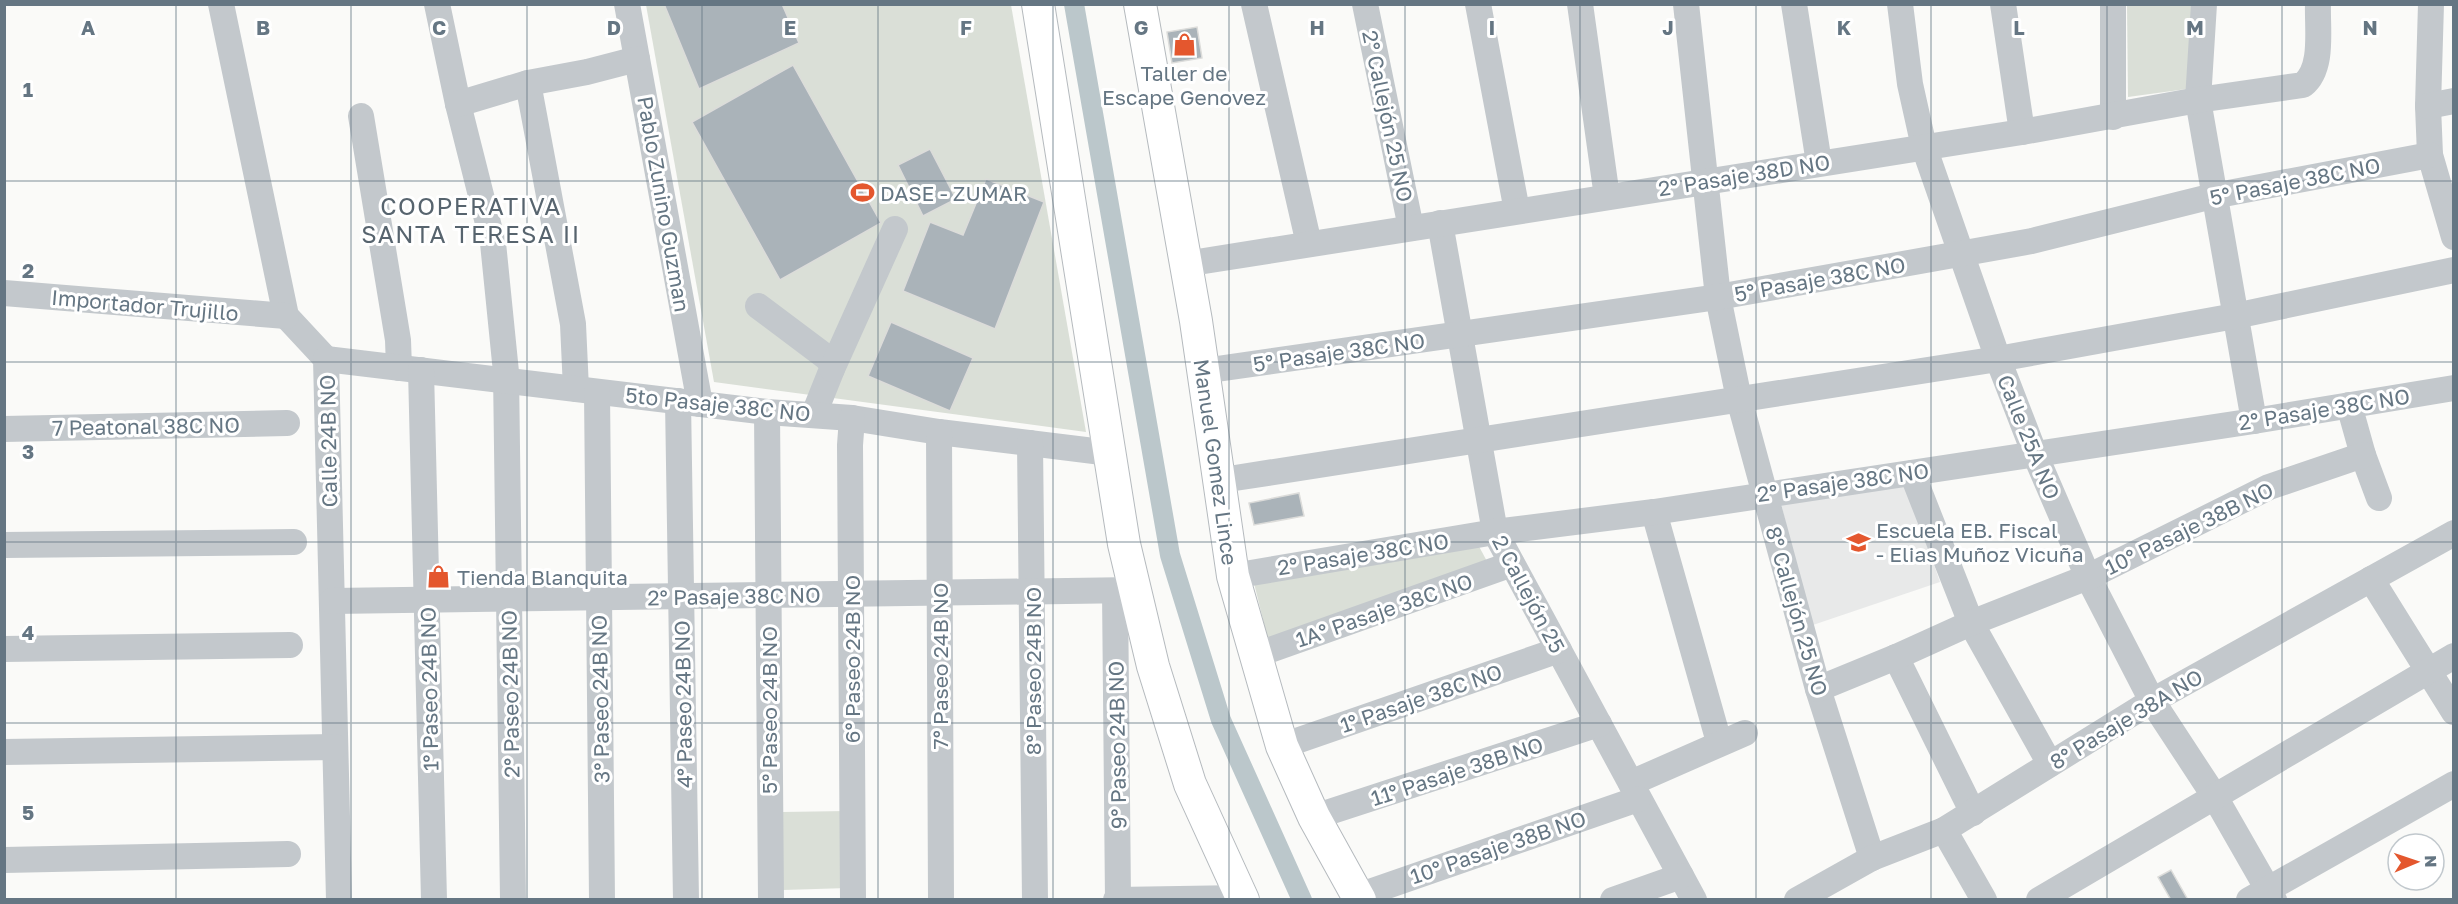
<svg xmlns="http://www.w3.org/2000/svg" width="2458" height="904" viewBox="0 0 2458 904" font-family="'Golos Text',sans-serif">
	<rect width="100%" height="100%" fill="#fafaf8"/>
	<polygon fill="#e8e9e9" points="1905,482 1940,582 1810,626 1781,503"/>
	<g fill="#dadfd7">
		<polygon points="646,5 1011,5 1086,432 714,382"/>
		<polygon points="2127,5 2194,5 2194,88 2128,97"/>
		<polygon points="1475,539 1489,565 1269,644 1253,579"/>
		<polygon points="847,811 848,888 783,890 782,812"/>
	</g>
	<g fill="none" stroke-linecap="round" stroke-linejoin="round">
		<polyline stroke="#bbc7cb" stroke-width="20" points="1074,4 1170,555 1221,720 1302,900"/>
	</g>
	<g fill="#aab3b9" stroke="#dcdcda" stroke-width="1.5">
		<polygon points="664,4 782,4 799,43 699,89"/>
		<polygon points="1197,27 1202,58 1172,63 1167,32"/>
		<polygon points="793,65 881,223 780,280 692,122"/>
		<polygon points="930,149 956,199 923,216 898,165"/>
		<polygon points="986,179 1044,202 995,329 903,291 930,222 963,235"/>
		<polygon points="891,322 973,358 950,411 868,376"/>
		<polygon points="1299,493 1304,516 1254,525 1249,503"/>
		<polygon points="2171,870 2188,900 2171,900 2158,877"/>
	</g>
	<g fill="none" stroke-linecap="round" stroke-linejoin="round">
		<defs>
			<g id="major">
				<polyline points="1038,4 1124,544 1153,666 1190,784 1243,900"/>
				<polyline points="1140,4 1196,321 1233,576 1282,746 1314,817 1360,900"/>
			</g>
		</defs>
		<use href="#major" stroke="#b5babe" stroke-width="34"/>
		<g stroke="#c3c8cc" stroke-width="26">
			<polyline points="221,4 286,316 326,359 339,900"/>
			<polyline points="437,4 458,104 493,243 506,372 513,900"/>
			<polyline points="627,4 700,404"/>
			<polyline points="1254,4 1309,244"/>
			<polyline points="1365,4 1411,228"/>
			<polyline points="1478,4 1517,211"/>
			<polyline points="1580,4 1607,197"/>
			<polyline points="1686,4 1718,297 1739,399 1818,689 1872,858"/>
			<polyline points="1794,4 1819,163"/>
			<polyline points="1900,4 1910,84 1924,147 1998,359 2034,452 2088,577 2152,701 2215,797 2274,900"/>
			<polyline points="2003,4 2022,132"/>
			<polyline points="2204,4 2198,100 2254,421"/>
			<polyline points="2431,4 2428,106 2430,155 2454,237"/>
			<polyline points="528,83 573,324 576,389"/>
			<polyline points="458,104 528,83 587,72 637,59"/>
			<polyline points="2428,106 2454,101"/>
			<polyline points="361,116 398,340 399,368"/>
			<polyline points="2113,117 2113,4"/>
			<polyline points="1440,223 1495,532 1694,900"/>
			<path d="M1185,264l837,-132 176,-32 105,-15c21,-17 14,-56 15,-81"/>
			<polyline points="4,293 286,316"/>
			<polyline points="758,306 826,357 832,364 832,369 814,414"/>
			<polyline points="326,359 767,412 852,418 939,432 1110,453"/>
			<polyline points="832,369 895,229"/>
			<polyline points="421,370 434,900"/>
			<polyline points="1203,371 1718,297 2032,241 2213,196 2430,155"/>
			<polyline points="597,392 602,900"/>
			<polyline points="678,401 686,900"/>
			<polyline points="2349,405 2363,455 2379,498"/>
			<polyline points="767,412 771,900"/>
			<polyline points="852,418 850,445 853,900"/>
			<polyline points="4,429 287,423"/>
			<polyline points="939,432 941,900"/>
			<polyline points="1030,443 1035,900"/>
			<polyline points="1912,473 1971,623 2050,764"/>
			<polyline points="1235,478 1998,359 2235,316 2454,270"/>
			<polyline points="1654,512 1719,742"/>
			<polyline points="4,545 294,542"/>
			<polyline points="1233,576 1495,532 1654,512 2254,421 2454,388"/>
			<polyline points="2371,579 2454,712"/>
			<polyline points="1115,591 1118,900"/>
			<polyline points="332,601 1135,590"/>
			<polyline points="4,649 290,645"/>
			<polyline points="1256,655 1512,564"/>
			<polyline points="1896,657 1973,813"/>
			<polyline points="1818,689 1896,657 1971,623 2088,577 2269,487 2363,455"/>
			<polyline points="1282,746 1559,650"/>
			<polyline points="4,752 335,747"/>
			<polyline points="1631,783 1745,733"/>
			<polyline points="1314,817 1599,724"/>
			<polyline points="1944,830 1984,900"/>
			<polyline points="4,860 288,854"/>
			<polyline points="1358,896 1638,799"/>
			<polyline points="1116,900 1242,898"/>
			<polyline points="1613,900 1681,876"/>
			<polyline points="1797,900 1872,858 1944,830 2152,701 2454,533"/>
			<polyline points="2039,900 2454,656"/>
			<polyline points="2249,900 2454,784"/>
		</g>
		<use href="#major" stroke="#fff" stroke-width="32"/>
	</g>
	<path fill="none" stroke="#657683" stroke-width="1.5" stroke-opacity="0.55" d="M176,4v896M351,4v896M527,4v896M702,4v896M878,4v896M1053,4v896M1229,4v896M1405,4v896M1580,4v896M1756,4v896M1931,4v896M2107,4v896M2282,4v896M4,181h2450M4,362h2450M4,542h2450M4,723h2450"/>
	<defs>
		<symbol id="shop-bare" viewBox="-9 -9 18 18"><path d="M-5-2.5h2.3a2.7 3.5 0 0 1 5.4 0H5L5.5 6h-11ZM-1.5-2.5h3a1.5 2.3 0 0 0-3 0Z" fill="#e4572e" stroke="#fff" stroke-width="2.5" paint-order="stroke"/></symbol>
		<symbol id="stadium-bare" viewBox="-9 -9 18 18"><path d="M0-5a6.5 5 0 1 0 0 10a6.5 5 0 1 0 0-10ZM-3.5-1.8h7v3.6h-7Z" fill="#e4572e" stroke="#fff" stroke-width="2.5" paint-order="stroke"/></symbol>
		<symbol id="school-bare" viewBox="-9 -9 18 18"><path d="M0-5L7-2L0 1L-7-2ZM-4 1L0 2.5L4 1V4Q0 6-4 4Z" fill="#e4572e" stroke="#fff" stroke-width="2.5" paint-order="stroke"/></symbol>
	</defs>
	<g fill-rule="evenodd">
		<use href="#shop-bare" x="1168" y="28" width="33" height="33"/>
		<use href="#stadium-bare" x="846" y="176" width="33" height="33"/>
		<use href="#school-bare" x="1842" y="526" width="33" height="33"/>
		<use href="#shop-bare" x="422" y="560" width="33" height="33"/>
	</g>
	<g text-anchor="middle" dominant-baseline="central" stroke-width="6" stroke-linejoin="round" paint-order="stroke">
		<g font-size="21" fill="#657683" stroke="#fff" text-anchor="start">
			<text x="1184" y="73" text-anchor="middle">Taller de<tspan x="1184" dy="24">Escape Genovez</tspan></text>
			<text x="880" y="193">DASE - ZUMAR</text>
			<text x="1876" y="530">Escuela EB. Fiscal<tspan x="1876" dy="24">- Elias Muñoz Vicuña</tspan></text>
			<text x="457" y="577">Tienda Blanquita</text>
		</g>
		<g font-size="21" fill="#657683" stroke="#fff">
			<text transform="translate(1388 116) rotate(78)">2° Callejón 25 NO</text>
			<text transform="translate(1744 175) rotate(-9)">2° Pasaje 38D NO</text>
			<text transform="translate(2295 181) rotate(-11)">5° Pasaje 38C NO</text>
			<text transform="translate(664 204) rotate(80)">Pablo Zunino Guzman</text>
			<text transform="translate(1820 279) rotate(-10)">5° Pasaje 38C NO</text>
			<text transform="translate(145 305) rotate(5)">Importador Trujillo</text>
			<text transform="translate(1339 352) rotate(-8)">5° Pasaje 38C NO</text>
			<text transform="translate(718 404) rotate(6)">5to Pasaje 38C NO</text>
			<text transform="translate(2324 409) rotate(-9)">2° Pasaje 38C NO</text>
			<text transform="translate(146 426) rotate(-1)">7 Peatonal 38C NO</text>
			<text transform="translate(2029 437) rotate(68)">Calle 25A NO</text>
			<text transform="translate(328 441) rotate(-91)">Calle 24B NO</text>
			<text transform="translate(1216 462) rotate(82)">Manuel Gomez Lince</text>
			<text transform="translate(1843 482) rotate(-8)">2° Pasaje 38C NO</text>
			<text transform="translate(2189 528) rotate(-26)">10° Pasaje 38B NO</text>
			<text transform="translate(1363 554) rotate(-9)">2° Pasaje 38C NO</text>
			<text transform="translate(1529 594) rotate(62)">2 Callejón 25</text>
			<text transform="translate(734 596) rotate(-1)">2° Pasaje 38C NO</text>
			<text transform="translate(1384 610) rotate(-19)">1A° Pasaje 38C NO</text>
			<text transform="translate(1797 611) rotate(74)">8° Callejón 25 NO</text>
			<text transform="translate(852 659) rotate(-90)">6° Paseo 24B NO</text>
			<text transform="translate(940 666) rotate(-90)">7° Paseo 24B NO</text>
			<text transform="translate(1033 671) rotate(-90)">8° Paseo 24B NO</text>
			<text transform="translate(429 689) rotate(-91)">1° Paseo 24B NO</text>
			<text transform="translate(510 694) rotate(-91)">2° Paseo 24B NO</text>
			<text transform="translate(1421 698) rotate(-19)">1° Pasaje 38C NO</text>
			<text transform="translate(600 699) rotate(-91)">3° Paseo 24B NO</text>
			<text transform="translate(683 704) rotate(-91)">4° Paseo 24B NO</text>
			<text transform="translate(769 710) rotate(-90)">5° Paseo 24B NO</text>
			<text transform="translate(2126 719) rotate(-31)">8° Pasaje 38A NO</text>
			<text transform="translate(1117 745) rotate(-91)">9° Paseo 24B NO</text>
			<text transform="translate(1457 771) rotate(-18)">11° Pasaje 38B NO</text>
			<text transform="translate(1498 847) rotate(-19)">10° Pasaje 38B NO</text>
		</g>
		<g font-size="24" letter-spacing="1.5" fill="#57646e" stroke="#fff">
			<text x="471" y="205">COOPERATIVA<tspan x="471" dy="28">SANTA TERESA II</tspan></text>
		</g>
	</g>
	<g font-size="20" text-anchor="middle" font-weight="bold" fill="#657683" stroke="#fff" stroke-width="6" stroke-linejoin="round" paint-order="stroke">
		<text x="88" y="35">A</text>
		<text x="263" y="35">B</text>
		<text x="439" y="35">C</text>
		<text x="614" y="35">D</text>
		<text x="790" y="35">E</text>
		<text x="966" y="35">F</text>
		<text x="1141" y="35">G</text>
		<text x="1317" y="35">H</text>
		<text x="1492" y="35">I</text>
		<text x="1668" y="35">J</text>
		<text x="1844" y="35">K</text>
		<text x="2019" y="35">L</text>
		<text x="2195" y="35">M</text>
		<text x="2370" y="35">N</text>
		<text x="28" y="97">1</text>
		<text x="28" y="278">2</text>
		<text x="28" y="459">3</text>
		<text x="28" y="640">4</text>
		<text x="28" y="820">5</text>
	</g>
	<rect width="2458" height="904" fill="none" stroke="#657683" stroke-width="12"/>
	<g transform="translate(2416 862) rotate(88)"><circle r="28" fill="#ffffff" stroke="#c1c8cd" stroke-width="1.5"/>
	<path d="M0-4.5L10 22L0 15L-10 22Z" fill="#e4572e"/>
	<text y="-9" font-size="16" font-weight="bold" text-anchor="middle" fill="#657683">N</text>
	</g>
</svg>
